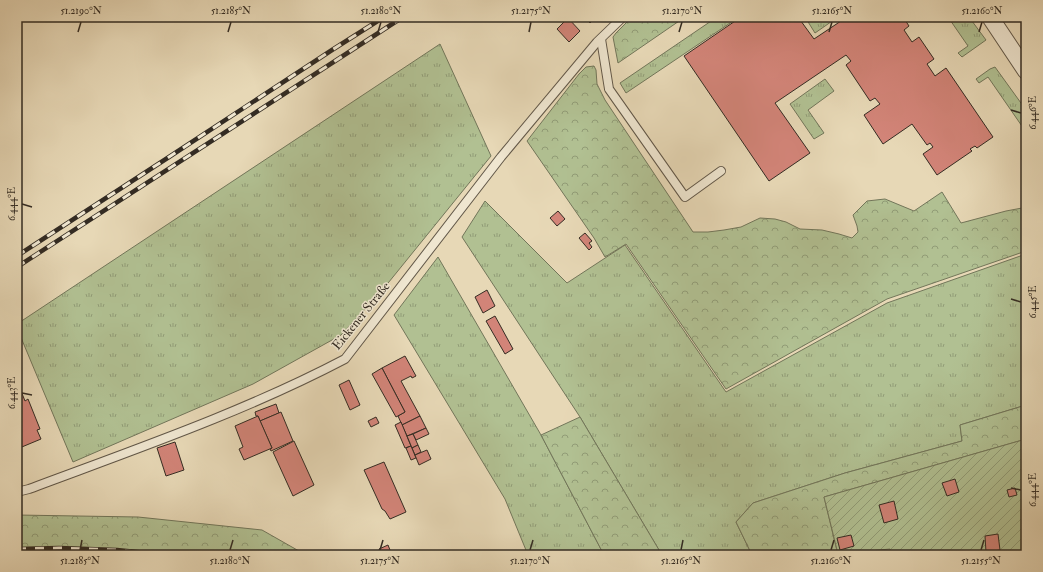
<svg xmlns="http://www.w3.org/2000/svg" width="1043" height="572" viewBox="0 0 1043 572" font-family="'IM FELL Double Pica',serif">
	<defs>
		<pattern id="grass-tufts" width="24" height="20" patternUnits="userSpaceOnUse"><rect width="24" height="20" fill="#b1c092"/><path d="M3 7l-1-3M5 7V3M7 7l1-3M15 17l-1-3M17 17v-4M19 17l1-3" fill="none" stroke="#919c77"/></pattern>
		<pattern id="forest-crowns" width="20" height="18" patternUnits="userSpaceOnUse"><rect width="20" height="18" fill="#b1c092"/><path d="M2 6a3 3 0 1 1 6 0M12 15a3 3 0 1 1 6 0" fill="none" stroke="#919c77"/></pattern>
		<pattern id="garden-furrows" width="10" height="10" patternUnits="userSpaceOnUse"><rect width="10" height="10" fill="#b1c092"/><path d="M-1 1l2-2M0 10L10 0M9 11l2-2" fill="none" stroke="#919c77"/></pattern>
	</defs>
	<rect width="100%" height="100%" fill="#e7d8b6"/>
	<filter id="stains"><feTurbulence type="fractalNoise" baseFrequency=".005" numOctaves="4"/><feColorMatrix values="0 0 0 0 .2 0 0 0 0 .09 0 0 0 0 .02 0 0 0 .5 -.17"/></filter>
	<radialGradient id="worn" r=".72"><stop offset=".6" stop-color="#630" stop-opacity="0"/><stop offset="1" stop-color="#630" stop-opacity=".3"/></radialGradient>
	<g fill="url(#grass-tufts)" stroke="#72765a">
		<polygon points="717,17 739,17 626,93 620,83"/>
		<polygon points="805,17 838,17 815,33"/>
		<polygon points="948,17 969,17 986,40 962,57 958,53 968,46"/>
		<polygon points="440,44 491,156 380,293 341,335 253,384 73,462 17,328 17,324"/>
		<polygon points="995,67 1026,110 1026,132 988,77 979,83 976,79 990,69"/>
		<polygon points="825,79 834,91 808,110 824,133 814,139 790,104"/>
		<polygon points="485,201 567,283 625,245 726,392 887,303 1026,254 1026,405 960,425 962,441 845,473 753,503 736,522 752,555 662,555 580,417 462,237"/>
		<polygon points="438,257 541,435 604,555 528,555 505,499 394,315"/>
	</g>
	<g fill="url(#forest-crowns)" stroke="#72765a">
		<polygon points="632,17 685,17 618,63 613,37 616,33"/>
		<polygon points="594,66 596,70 597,84 605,100 693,232 708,232 724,230 741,227 760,218 775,219 786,222 800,229 822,230 839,234 852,238 858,232 857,226 853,215 867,201 885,199 914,211 942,192 961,223 1006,211 1022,208 1026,215 1026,251 887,299 726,389 626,244 605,257 594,238 527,141 579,74 586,67"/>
		<polygon points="1026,405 1026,439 824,497 838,555 752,555 736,522 753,503 845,473 962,441 960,425"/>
		<polygon points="580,417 662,555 604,555 541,435"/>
		<polygon points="17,515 138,517 262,530 306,555 17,555"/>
	</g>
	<polygon fill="url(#garden-furrows)" stroke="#72765a" points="1026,439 1026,555 891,555 890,549 838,554 824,497"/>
	<g fill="#d28478" stroke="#342c23">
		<polygon points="584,17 596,17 590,23"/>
		<polygon points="741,17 798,17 814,39 847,17 903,17 909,26 904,30 912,42 919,37 934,59 927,64 935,76 946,68 993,137 977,148 975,146 970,149 972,151 937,175 923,154 933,147 930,143 927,145 912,124 883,144 864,115 880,104 875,98 870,101 846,65 851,61 846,55 775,103 810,153 769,181 684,56"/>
		<polygon points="568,18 580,31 569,42 557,29"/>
		<polygon points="558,211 565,219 557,226 550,218"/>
		<polygon points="585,233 592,241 589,243 592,247 589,250 579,238"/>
		<polygon points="487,290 495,306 483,313 475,297"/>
		<polygon points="495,316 513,349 505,354 486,321"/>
		<polygon points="405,356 416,376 412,378 411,376 401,381 420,416 402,425 398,416 405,412 382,368"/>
		<polygon points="382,368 405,412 396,417 372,374"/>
		<polygon points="349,380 360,405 350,410 339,385"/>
		<polygon points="21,391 25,401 28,399 40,429 37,430 41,439 17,449 17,393"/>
		<polygon points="276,404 279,413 260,421 258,416 256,416 255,412"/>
		<polygon points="281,412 293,441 271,451 270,449 272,448 260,421"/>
		<polygon points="258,416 272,448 244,460 239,449 243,447 235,426"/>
		<polygon points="420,416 426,428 407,436 402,425"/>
		<polygon points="376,417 379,423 371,427 368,421"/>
		<polygon points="401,422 411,446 405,448 395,425"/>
		<polygon points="426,428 429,434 416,440 413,434"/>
		<polygon points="413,434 418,445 412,448 407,436"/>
		<polygon points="294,441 314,485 293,496 273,452"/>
		<polygon points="175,442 184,470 166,476 157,448"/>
		<polygon points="418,445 421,452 415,455 412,448"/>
		<polygon points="411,446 416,458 411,460 406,448"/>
		<polygon points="427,450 431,459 419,465 415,455"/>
		<polygon points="384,462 406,512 390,519 385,511 382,509 364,470"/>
		<polygon points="955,479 959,492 947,496 942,483"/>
		<polygon points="1015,488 1017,495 1009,497 1007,490"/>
		<polygon points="894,501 898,519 884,523 879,505"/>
		<polygon points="998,534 1000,550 986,552 985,536"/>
		<polygon points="851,535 854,546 840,550 837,538"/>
		<polygon points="388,545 392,555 381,555 379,549"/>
	</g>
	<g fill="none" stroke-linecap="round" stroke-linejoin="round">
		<defs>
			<g id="service">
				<polyline points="601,39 609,89 685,197 721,171"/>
				<path d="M17,492l12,-3c107,-40 215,-77 316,-130l156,-202 96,-115 26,-25"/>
			</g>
			<polyline id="minor" points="990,17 1026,71"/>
		</defs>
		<use href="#service" stroke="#615748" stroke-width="10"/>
		<use href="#minor" stroke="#615748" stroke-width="18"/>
		<use href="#service" stroke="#efe6d0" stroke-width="8"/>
		<use href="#minor" stroke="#efe6d0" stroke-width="16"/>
		<defs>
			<g id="rail">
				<polyline points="17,256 169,157 332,50 384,17"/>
				<polyline points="17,267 403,17"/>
				<polyline points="17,549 59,548 117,550 166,555"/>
			</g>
		</defs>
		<use href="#rail" stroke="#342c23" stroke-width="4.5"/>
		<use href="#rail" stroke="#efe6d0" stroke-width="3" stroke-dasharray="9" stroke-linecap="butt"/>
	</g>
	<path fill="none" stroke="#342c23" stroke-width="1.5" d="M78,32l3,-10M228,32l3,-10M378,32l3,-10M529,32l2,-10M679,32l3,-10M829,32l3,-10M979,32l3,-10M1011,110l10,3M22,204l10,3M1011,299l10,3M22,393l10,2M1011,488l10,2M80,550l2,-10M230,550l3,-10M380,550l3,-10M530,550l3,-10M681,550l2,-10M831,550l3,-10M981,550l3,-10"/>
	<g text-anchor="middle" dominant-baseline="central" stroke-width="3" stroke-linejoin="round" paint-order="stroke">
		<g font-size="13" fill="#342c23" stroke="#efe6d0">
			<text transform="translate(361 316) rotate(-51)">Eickener Straße</text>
		</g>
	</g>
	<rect width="1043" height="572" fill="none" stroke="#e7d8b6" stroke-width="44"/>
	<rect x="22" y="22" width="999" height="528" fill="none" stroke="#342c23" stroke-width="1.5"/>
	<g font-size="10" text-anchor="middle" fill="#342c23">
		<text x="81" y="14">51.2190°N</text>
		<text x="231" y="14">51.2185°N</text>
		<text x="381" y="14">51.2180°N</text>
		<text x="531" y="14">51.2175°N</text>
		<text x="682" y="14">51.2170°N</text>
		<text x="832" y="14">51.2165°N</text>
		<text x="982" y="14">51.2160°N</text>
		<text transform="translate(1032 113) rotate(-90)" y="4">6.446°E</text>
		<text transform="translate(11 204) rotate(-90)" y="4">6.444°E</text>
		<text transform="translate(1032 302) rotate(-90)" y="4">6.445°E</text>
		<text transform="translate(11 393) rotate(-90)" y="4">6.443°E</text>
		<text transform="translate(1032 490) rotate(-90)" y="4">6.444°E</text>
		<text x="80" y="564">51.2185°N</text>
		<text x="230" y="564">51.2180°N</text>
		<text x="380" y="564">51.2175°N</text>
		<text x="530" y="564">51.2170°N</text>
		<text x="681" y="564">51.2165°N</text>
		<text x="831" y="564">51.2160°N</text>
		<text x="981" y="564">51.2155°N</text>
	</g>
	<rect width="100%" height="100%" filter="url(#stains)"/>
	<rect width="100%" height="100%" fill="url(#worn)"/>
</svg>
